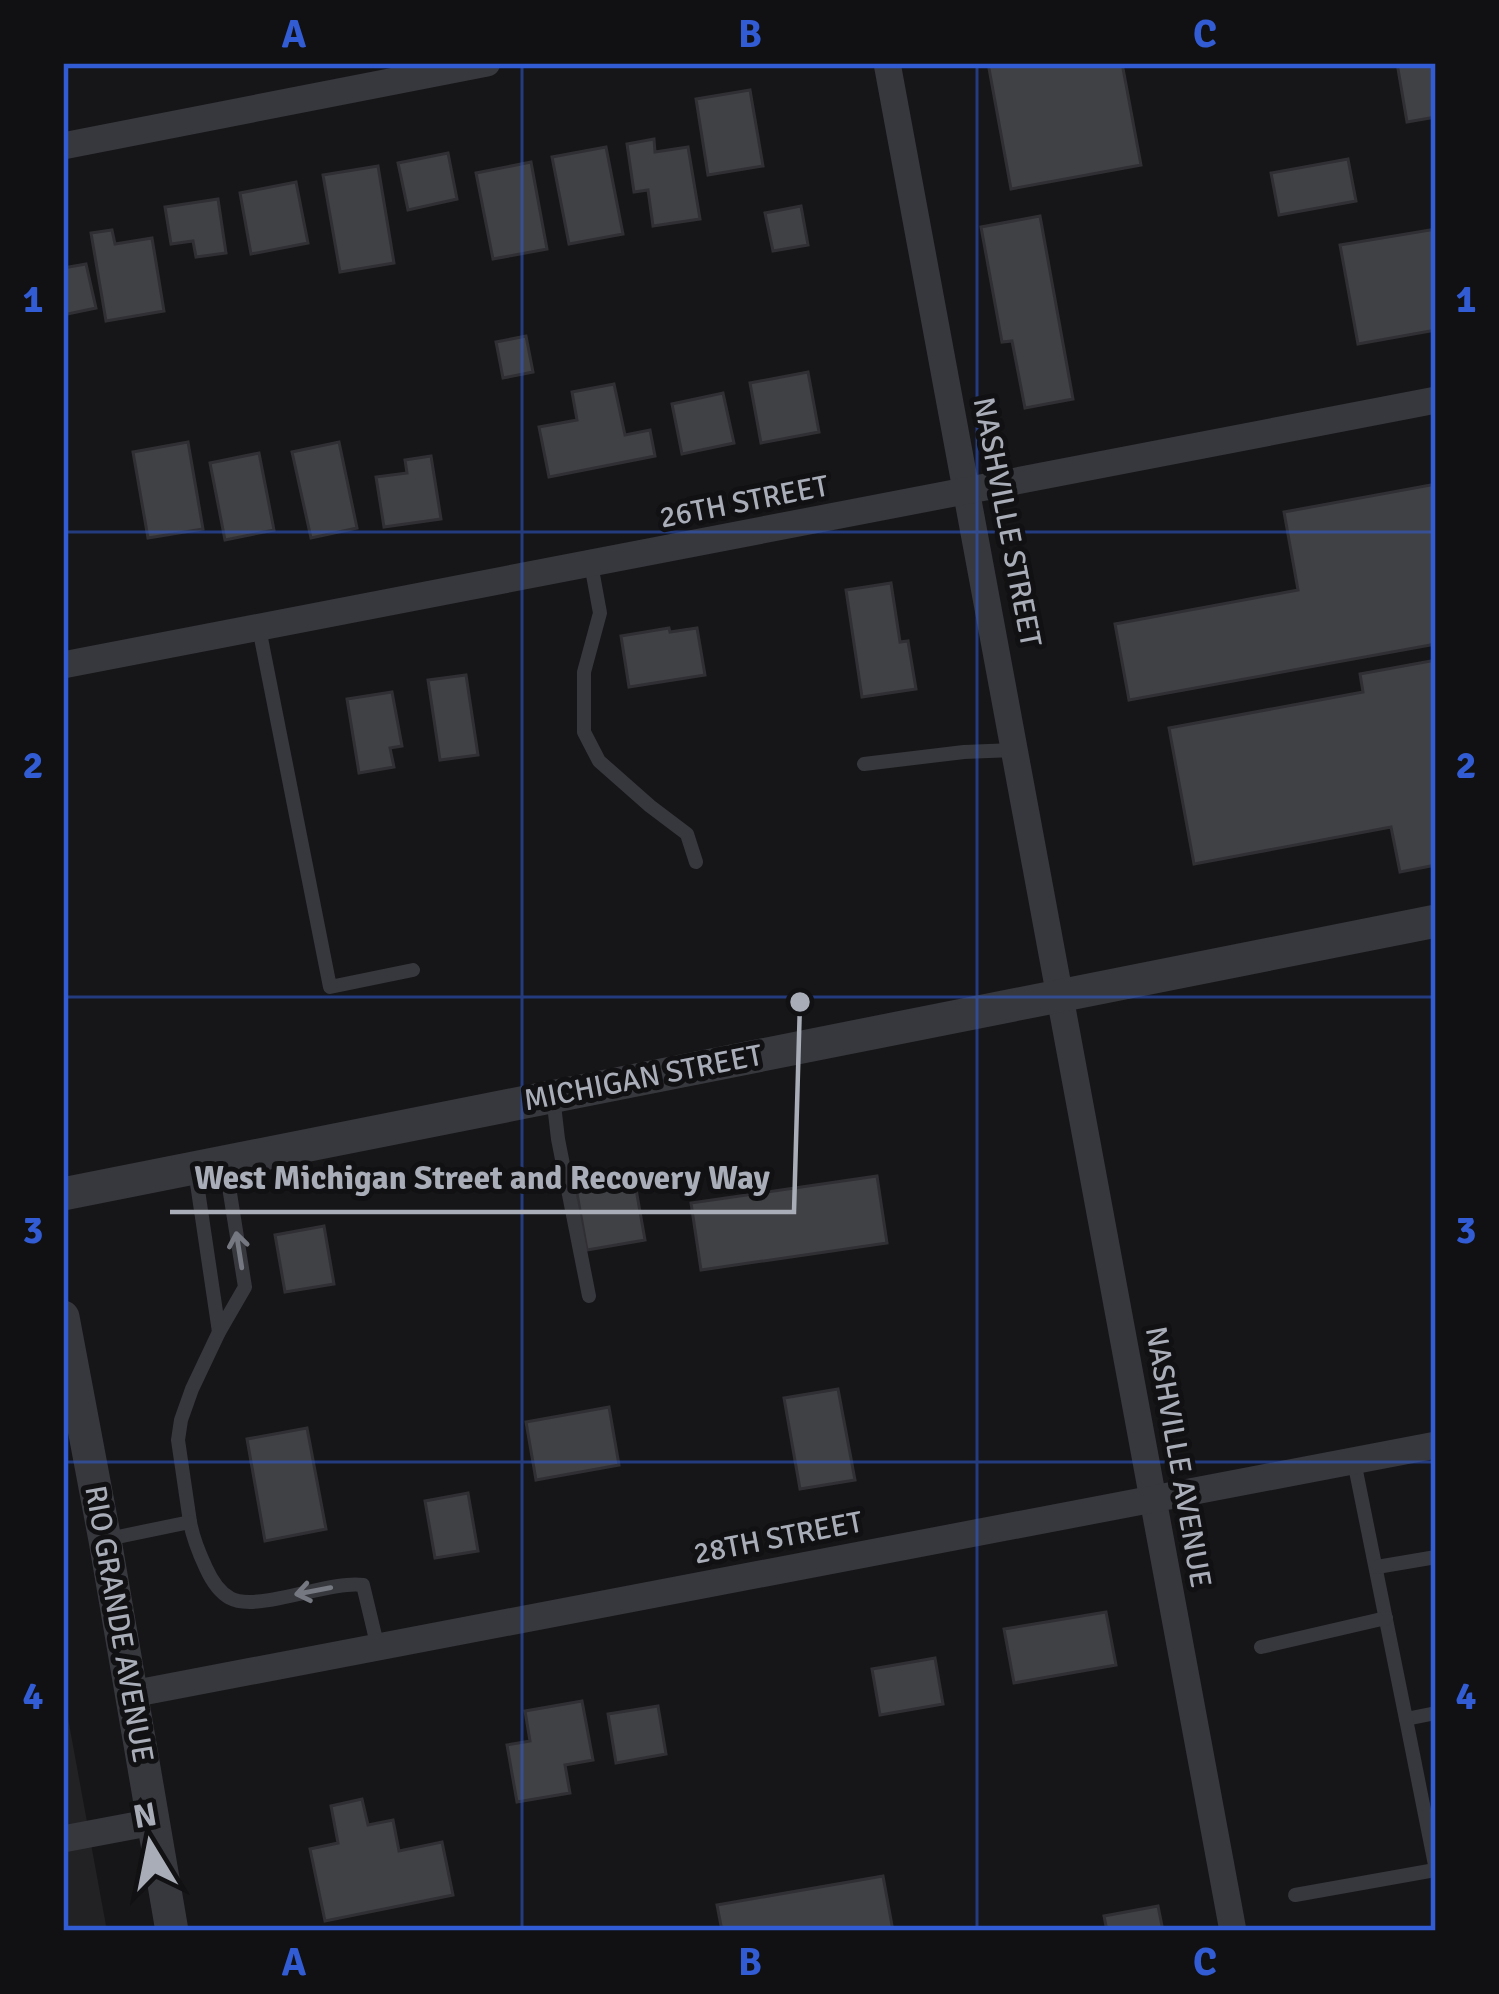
<svg xmlns="http://www.w3.org/2000/svg" width="1499" height="1994" viewBox="0 0 1499 1994" font-family="Signika,sans-serif">
	<rect width="100%" height="100%" fill="#161618"/>
	<polygon fill="#222225" points="63,1691 107,1931 63,1931"/>
	<g fill="#404145" stroke="#303034" stroke-width="3">
		<polygon points="988,63 1122,63 1141,165 1011,189"/>
		<polygon points="1397,63 1436,63 1436,117 1407,122"/>
		<polygon points="750,90 763,166 708,175 696,99"/>
		<polygon points="654,139 655,152 688,147 700,219 653,226 648,190 634,192 627,144"/>
		<polygon points="606,147 623,234 569,244 552,157"/>
		<polygon points="448,153 457,199 408,210 398,163"/>
		<polygon points="1348,159 1356,201 1279,215 1271,173"/>
		<polygon points="531,162 547,249 493,259 476,173"/>
		<polygon points="378,166 394,263 340,272 323,175"/>
		<polygon points="296,182 308,243 251,254 240,193"/>
		<polygon points="218,199 226,253 196,257 193,241 171,244 165,207"/>
		<polygon points="801,206 808,245 773,251 765,213"/>
		<polygon points="1040,216 1073,399 1025,408 1012,341 1002,342 981,227"/>
		<polygon points="1436,229 1436,330 1358,344 1340,245"/>
		<polygon points="112,230 115,244 152,238 164,311 106,321 91,233"/>
		<polygon points="86,264 96,308 63,315 63,268"/>
		<polygon points="526,336 533,372 503,378 496,342"/>
		<polygon points="808,372 819,432 761,443 750,383"/>
		<polygon points="614,384 625,435 650,430 655,456 549,477 539,427 577,420 572,392"/>
		<polygon points="723,393 734,443 682,454 672,404"/>
		<polygon points="188,442 203,529 148,538 133,452"/>
		<polygon points="339,442 357,528 311,538 292,452"/>
		<polygon points="259,453 274,530 225,540 210,463"/>
		<polygon points="431,456 441,519 384,527 376,477 407,473 405,460"/>
		<polygon points="1436,484 1436,644 1129,700 1115,624 1298,590 1284,512"/>
		<polygon points="891,583 900,642 908,641 916,689 862,697 846,590"/>
		<polygon points="669,628 670,632 697,628 705,675 629,687 621,636"/>
		<polygon points="1436,660 1436,865 1400,872 1391,827 1194,864 1169,728 1363,692 1360,674"/>
		<polygon points="466,675 478,755 440,760 428,680"/>
		<polygon points="392,692 402,746 390,748 394,767 359,773 347,699"/>
		<polygon points="633,1172 645,1240 587,1250 575,1182"/>
		<polygon points="877,1176 887,1243 701,1270 691,1203"/>
		<polygon points="324,1226 334,1284 285,1292 275,1235"/>
		<polygon points="838,1389 855,1480 800,1489 784,1398"/>
		<polygon points="609,1407 619,1465 536,1480 526,1422"/>
		<polygon points="307,1428 326,1529 265,1541 247,1439"/>
		<polygon points="468,1493 478,1551 435,1558 425,1501"/>
		<polygon points="1106,1612 1116,1665 1014,1683 1004,1629"/>
		<polygon points="935,1658 943,1704 880,1715 872,1669"/>
		<polygon points="582,1701 593,1760 565,1765 570,1793 517,1802 507,1745 530,1741 525,1711"/>
		<polygon points="658,1706 666,1754 616,1763 608,1714"/>
		<polygon points="362,1799 368,1825 393,1820 399,1851 442,1842 453,1895 325,1921 310,1849 338,1843 331,1806"/>
		<polygon points="883,1876 893,1931 722,1931 717,1905"/>
		<polygon points="1158,1906 1163,1931 1107,1931 1104,1916"/>
	</g>
	<g fill="none" stroke-linecap="round" stroke-linejoin="round">
		<g stroke="#37383d" stroke-width="14">
			<polyline points="591,564 600,613 584,672 584,732 599,761 650,806 687,834 696,862"/>
			<polyline points="259,628 330,987 413,970"/>
			<polyline points="864,764 964,752 1014,750"/>
			<polyline points="553,1096 558,1139 589,1296"/>
			<polyline points="195,1170 219,1332"/>
			<polyline points="1354,1461 1406,1719 1436,1713"/>
			<polyline points="190,1522 178,1440 181,1420 192,1389 219,1332 245,1287 225,1162"/>
			<path d="M108,1539l82,-17c3,17 9,31 16,46 5,11 13,24 24,30 26,15 100,-18 133,-13l15,63"/>
			<polyline points="1377,1567 1436,1557"/>
			<polyline points="1261,1647 1386,1618"/>
			<polyline points="1406,1719 1436,1870"/>
			<polyline points="1295,1895 1435,1870"/>
		</g>
		<g stroke="#37383d" stroke-width="27">
			<polyline points="887,63 1233,1931"/>
			<polyline points="63,146 487,63"/>
			<polyline points="63,665 1436,400"/>
			<polyline points="132,1694 1436,1445"/>
			<polyline points="63,1839 153,1822"/>
		</g>
		<g stroke="#37383d" stroke-width="33">
			<polyline points="63,1194 1436,921"/>
			<polyline points="63,1317 105,1540 172,1931"/>
		</g>
	</g>
	<defs><path id="oneway-shaft" d="M-6 0H5M1.5-3L5.5 0L1.5 3" fill="none" stroke-width="1.6" stroke-linecap="round" stroke-linejoin="round" transform="scale(3)"/></defs>
	<g stroke="#757881">
		<use href="#oneway-shaft" transform="translate(239 1250) rotate(-99)"/>
		<use href="#oneway-shaft" transform="translate(313 1591) rotate(169)"/>
	</g>
	<path fill="none" stroke="#325cd3" stroke-width="3" stroke-opacity="0.55" d="M522,63v1868M977,63v1868M63,532h1373M63,997h1373M63,1462h1373"/>
	<g text-anchor="middle" dominant-baseline="central" stroke-width="10" stroke-linejoin="round" paint-order="stroke">
		<g font-size="30" fill="#a8adb8" stroke="#111113">
			<text transform="translate(744 502) rotate(-11)">26TH STREET</text>
			<text transform="translate(1007 522) rotate(79)">NASHVILLE STREET</text>
			<text transform="translate(643 1078) rotate(-11)">MICHIGAN STREET</text>
			<text transform="translate(1178 1457) rotate(80)">NASHVILLE AVENUE</text>
			<text transform="translate(778 1538) rotate(-11)">28TH STREET</text>
			<text transform="translate(119 1624) rotate(80)">RIO GRANDE AVENUE</text>
		</g>
	</g>
	<path fill="none" stroke="#a8adb8" stroke-width="4.5" d="M800 1002L794 1212H170"/>
	<circle fill="#a8adb8" stroke="#111113" stroke-width="4.5" cx="800" cy="1002" r="12"/>
	<g font-size="33" text-anchor="middle" font-weight="bold" fill="#a8adb8" stroke="#111113" stroke-width="10" stroke-linejoin="round" paint-order="stroke">
		<text x="482" y="1189">West Michigan Street and Recovery Way</text>
	</g>
	<rect width="1499" height="1994" fill="none" stroke="#111113" stroke-width="132"/>
	<g transform="translate(150 1844) rotate(350)" stroke="#111113" stroke-width="9" paint-order="stroke">
	<path d="M0-9L21 45L0 30L-21 45Z" fill="#a8adb8"/>
	<text y="-18" font-size="33" font-weight="bold" text-anchor="middle" fill="#a8adb8">N</text>
	</g>
	<rect x="66" y="66" width="1367" height="1862" fill="none" stroke="#325cd3" stroke-width="4.5"/>
	<g font-size="39" text-anchor="middle" font-weight="bold" fill="#325cd3">
		<text x="294" y="47">A</text>
		<text x="750" y="47">B</text>
		<text x="1205" y="47">C</text>
		<text x="33" y="312">1</text>
		<text x="1466" y="312">1</text>
		<text x="33" y="778">2</text>
		<text x="1466" y="778">2</text>
		<text x="33" y="1243">3</text>
		<text x="1466" y="1243">3</text>
		<text x="33" y="1709">4</text>
		<text x="1466" y="1709">4</text>
		<text x="294" y="1975">A</text>
		<text x="750" y="1975">B</text>
		<text x="1205" y="1975">C</text>
	</g>
</svg>
